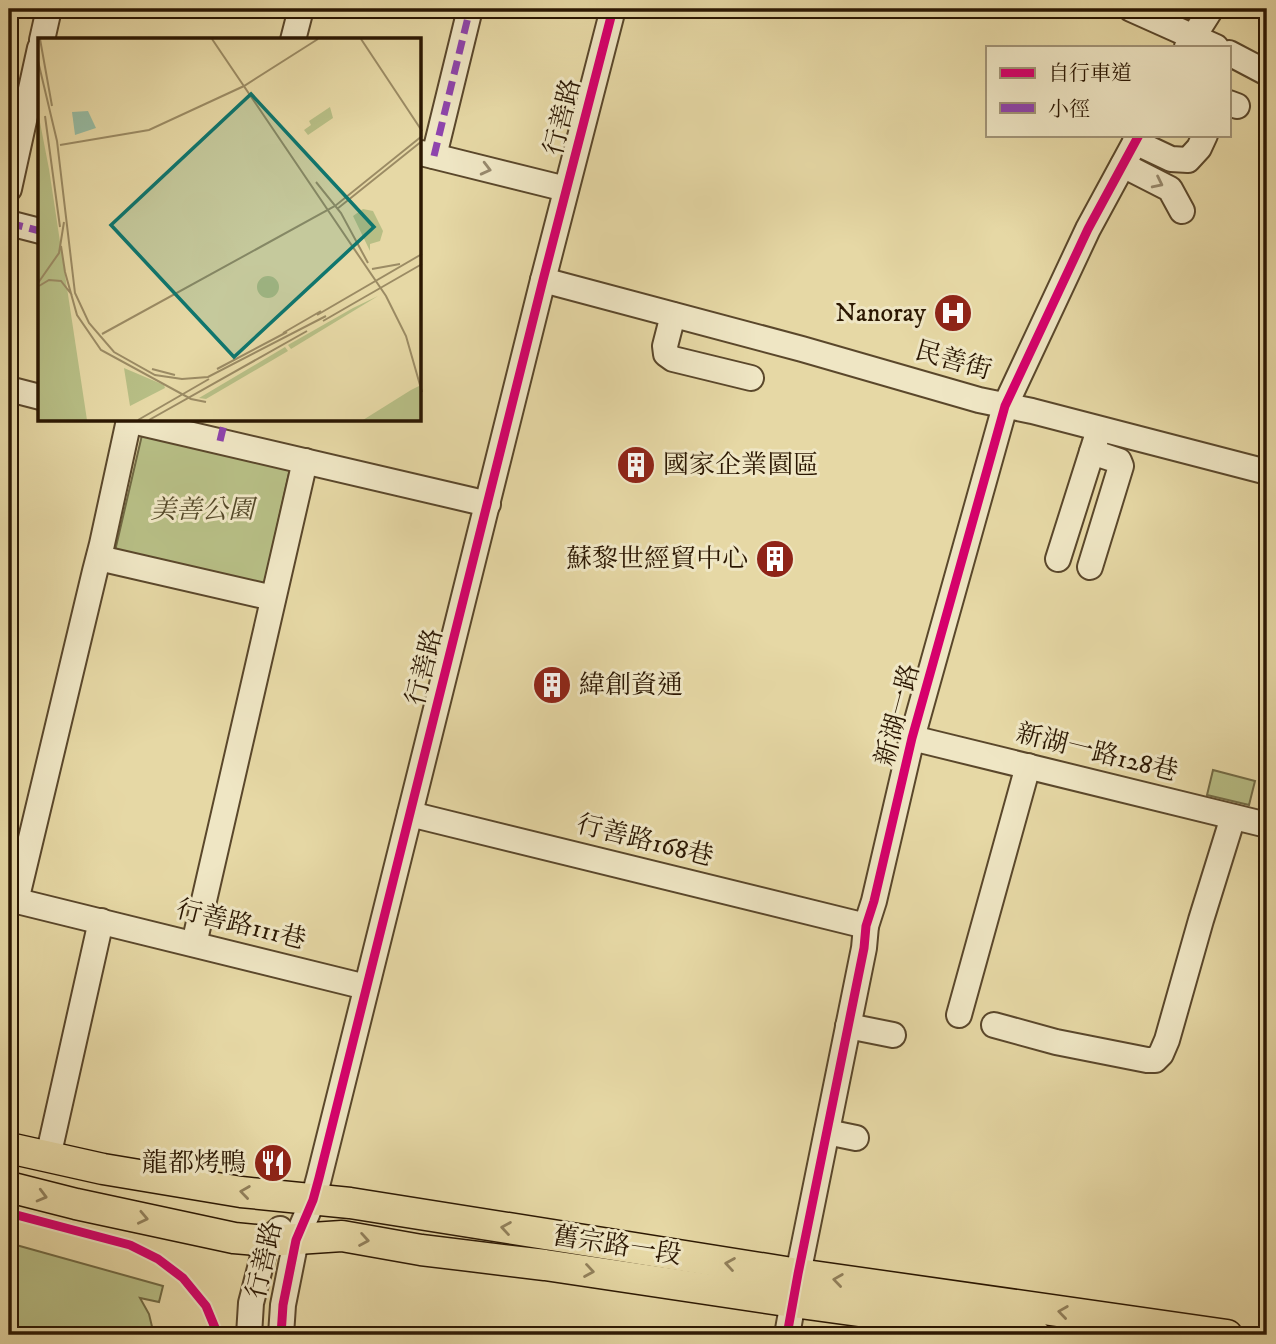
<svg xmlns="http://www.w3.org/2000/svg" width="1276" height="1344" viewBox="0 0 1276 1344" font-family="'IM FELL DW Pica','Noto Serif TC',serif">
	<rect width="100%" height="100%" fill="#e6d8a5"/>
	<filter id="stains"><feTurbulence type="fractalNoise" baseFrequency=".00286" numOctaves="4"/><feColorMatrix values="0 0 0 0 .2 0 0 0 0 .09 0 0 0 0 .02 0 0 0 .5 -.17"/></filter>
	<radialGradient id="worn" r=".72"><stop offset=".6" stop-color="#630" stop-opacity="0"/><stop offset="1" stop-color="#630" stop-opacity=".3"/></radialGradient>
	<g fill="#b7be85" stroke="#716a44" stroke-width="2">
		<polygon points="142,435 290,469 264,585 115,551"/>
		<polygon points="1213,770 1255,781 1249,805 1207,795"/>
		<polygon points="9,1243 163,1286 159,1302 140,1298 149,1314 154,1335 9,1335"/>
	</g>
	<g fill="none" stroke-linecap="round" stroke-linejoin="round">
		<defs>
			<g id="minor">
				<polyline points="1131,9 1216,47"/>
				<polyline points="42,40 49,9"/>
				<polyline points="293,40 301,9"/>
				<polyline points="1187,47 1211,9"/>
				<polyline points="1229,53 1267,73"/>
				<polyline points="1229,103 1237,106"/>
				<polyline points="1135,142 1171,159 1188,160 1199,148 1205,135"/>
				<polyline points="421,153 566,189"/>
				<polyline points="434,156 470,9"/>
				<polyline points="1123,165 1170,189 1182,211"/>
				<polyline points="9,189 40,48"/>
				<polyline points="9,223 40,231"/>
				<polyline points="543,280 802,349 979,400 1032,411 1267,472"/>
				<polyline points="673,315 665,346 666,354 673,359 751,378"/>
				<polyline points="9,389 40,397"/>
				<polyline points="128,420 488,504"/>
				<polyline points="99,558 273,598"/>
				<polyline points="1058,559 1096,439"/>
				<polyline points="1090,567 1121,466 1119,461 1092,452"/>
				<polyline points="912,738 1267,825"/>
				<polyline points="410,814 866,926"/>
				<polyline points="9,899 366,987"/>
				<polyline points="16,901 95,571 102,544 129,420"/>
				<polyline points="194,944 305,461"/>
				<polyline points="959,1015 1028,766"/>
				<polyline points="994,1025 1056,1042 1147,1060 1155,1060 1161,1054 1167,1040 1201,920 1233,817"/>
				<polyline points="848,1026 893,1035"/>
				<polyline points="827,1132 856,1138"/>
				<polyline points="48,1157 101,921"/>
				<polyline points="249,1335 251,1303 267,1241 280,1229"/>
				<polyline points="281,1335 283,1305 296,1240 313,1200 319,1178 543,280 613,9"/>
				<polyline points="787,1335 798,1274 864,948 866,926 874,901 912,738 1005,406 1088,229 1139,135"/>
			</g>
			<g id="major">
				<polyline points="9,1148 103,1169 241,1192 350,1203 798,1274 1227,1335"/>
				<polyline points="9,1187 76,1204 234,1238 267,1241 342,1236 421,1250 545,1265 793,1302 1035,1335"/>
			</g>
		</defs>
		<use href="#minor" stroke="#5a472b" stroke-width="28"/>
		<use href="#major" stroke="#2b1702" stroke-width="33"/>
		<use href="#minor" stroke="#efe6c4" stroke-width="24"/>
		<use href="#major" stroke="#e6d8a5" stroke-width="30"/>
		<g stroke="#8e44ad" stroke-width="7" stroke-dasharray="14 7" stroke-linecap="butt">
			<polyline points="434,156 470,9"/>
			<polyline points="9,223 40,231"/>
			<polyline points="220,441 225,420"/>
		</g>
		<defs>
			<g id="cycleway">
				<polyline points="9,1213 130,1245 158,1259 183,1278 206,1306 218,1335"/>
				<polyline points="281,1335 283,1305 296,1240 313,1200 319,1178 543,280 613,9"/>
				<polyline points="787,1335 798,1274 864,948 866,926 874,901 912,738 1005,406 1088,229 1139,135"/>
			</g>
		</defs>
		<use href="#cycleway" stroke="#efe6c4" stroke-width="13"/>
		<use href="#cycleway" stroke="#d6006c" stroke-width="9"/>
	</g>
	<defs><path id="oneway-chevron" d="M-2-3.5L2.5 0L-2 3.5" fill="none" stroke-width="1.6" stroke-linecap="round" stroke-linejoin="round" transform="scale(1.75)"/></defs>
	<g stroke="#97896d">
		<use href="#oneway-chevron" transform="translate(486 169) rotate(14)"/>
		<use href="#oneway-chevron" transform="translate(1158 183) rotate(26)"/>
	</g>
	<g stroke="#92815c">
		<use href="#oneway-chevron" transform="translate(245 1192) rotate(-172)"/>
		<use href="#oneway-chevron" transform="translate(42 1196) rotate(15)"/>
		<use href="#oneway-chevron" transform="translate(143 1218) rotate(12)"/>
		<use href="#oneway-chevron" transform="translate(506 1228) rotate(-171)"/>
		<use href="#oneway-chevron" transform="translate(364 1240) rotate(10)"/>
		<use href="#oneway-chevron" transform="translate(730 1264) rotate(-171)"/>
		<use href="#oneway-chevron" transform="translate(589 1271) rotate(9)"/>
		<use href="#oneway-chevron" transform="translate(838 1280) rotate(-172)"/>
		<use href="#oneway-chevron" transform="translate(1063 1312) rotate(-172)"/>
	</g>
	<defs>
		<symbol id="hospital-disc" viewBox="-11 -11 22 22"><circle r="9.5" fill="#8f2418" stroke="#efe6c4"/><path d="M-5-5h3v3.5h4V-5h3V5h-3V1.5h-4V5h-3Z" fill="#fff"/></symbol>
		<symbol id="building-disc" viewBox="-11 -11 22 22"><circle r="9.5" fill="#8f2418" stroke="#efe6c4"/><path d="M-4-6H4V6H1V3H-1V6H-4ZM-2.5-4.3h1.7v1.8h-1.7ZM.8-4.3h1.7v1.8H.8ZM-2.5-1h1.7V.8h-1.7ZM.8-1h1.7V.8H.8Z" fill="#fff"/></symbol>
		<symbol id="restaurant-disc" viewBox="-11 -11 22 22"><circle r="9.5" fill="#8f2418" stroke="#efe6c4"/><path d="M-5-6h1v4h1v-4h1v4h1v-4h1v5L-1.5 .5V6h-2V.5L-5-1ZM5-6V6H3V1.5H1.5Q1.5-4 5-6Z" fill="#fff"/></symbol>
	</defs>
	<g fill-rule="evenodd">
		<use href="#hospital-disc" x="931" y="291" width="44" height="44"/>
		<use href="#building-disc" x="614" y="443" width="44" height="44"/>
		<use href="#building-disc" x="753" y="537" width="44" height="44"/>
		<use href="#building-disc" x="530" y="663" width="44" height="44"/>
		<use href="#restaurant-disc" x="251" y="1141" width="44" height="44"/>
	</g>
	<g text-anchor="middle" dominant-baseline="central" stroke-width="6" stroke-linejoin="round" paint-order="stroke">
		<g font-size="26" fill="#2b1702" stroke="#efe6c4">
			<text transform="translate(563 117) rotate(-76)">行善路</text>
			<text transform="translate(953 361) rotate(16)">民善街</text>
			<text transform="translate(425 667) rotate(-76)">行善路</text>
			<text transform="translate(898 715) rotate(-75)">新湖一路</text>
			<text transform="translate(1097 753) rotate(14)">新湖一路128巷</text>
			<text transform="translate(645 841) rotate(14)">行善路168巷</text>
			<text transform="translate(241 925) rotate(14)">行善路111巷</text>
			<text transform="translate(617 1246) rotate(9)">舊宗路一段</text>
			<text transform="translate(265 1260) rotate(-77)">行善路</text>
		</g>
		<g font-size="26" fill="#2b1702" stroke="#efe6c4" text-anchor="end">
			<text x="926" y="313">Nanoray</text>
			<text x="663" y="465" text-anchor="start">國家企業園區</text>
			<text x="748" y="559">蘇黎世經貿中心</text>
			<text x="579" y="685" text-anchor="start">緯創資通</text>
			<text x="246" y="1163">龍都烤鴨</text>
		</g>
		<g font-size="26" font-style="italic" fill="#554929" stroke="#efe6c4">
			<text x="202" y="510">美善公園</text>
		</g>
	</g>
	<g transform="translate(38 38)">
		<rect width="383" height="383" fill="#e6d8a5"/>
		<path d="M292,69l3,11 -25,17 -4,-5 7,-5 -2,-4zM0,74l11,57 38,251h-49zM325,171l10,2 10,20 -3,10 -10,3v7l-17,-35zM219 249a11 11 0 1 1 22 0a11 11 0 1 1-22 0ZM340,258l-87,53 -3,-4 65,-37zM247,309l3,4 -82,48 -7,-1zM86,330l40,17 1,3 -35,18zM383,347v35h-58l48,-30z" fill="#b7be85"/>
		<path d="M50,73l8,17 -21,7 -3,-23z" fill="#97bba2"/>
		<path fill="none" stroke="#9b8b64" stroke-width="2" d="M2,1l12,67M174,1l174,257 20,40 16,56M323,1l61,92M0,23l19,80 18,152 14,30 25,29 41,23 27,4 26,-2 118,-61M7,78l15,111M22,107l89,-15 95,-44 74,-47M278,144l25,31 27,50M299,171l85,-68M23,208l4,26M334,231l28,-5M27,234l12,43 24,35 90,49 15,3M0,245l21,-30 5,-31M1,248l10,-6 12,1 11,14M279,277l105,-61M285,283l99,-57M245,295l38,-22M64,296l233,-128 87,-70M114,331l23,6M179,331l70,-37M100,382l71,-41M111,382l158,-89"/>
		<path fill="#0f766e" fill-opacity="0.15" stroke="#0f766e" stroke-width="3.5" d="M213,56l123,133 -140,130 -123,-132z"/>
		<rect width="383" height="383" fill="none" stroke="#2b1702" stroke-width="3.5"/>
	</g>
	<rect width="1276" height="1344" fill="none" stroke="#e6d8a5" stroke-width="35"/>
	<rect x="10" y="10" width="1255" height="1323" fill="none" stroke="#2b1702" stroke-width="3.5"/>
	<rect x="18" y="18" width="1241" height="1309" fill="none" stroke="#2b1702" stroke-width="2"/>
	<rect x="986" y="46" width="245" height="91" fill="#efe6c4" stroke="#a19376" stroke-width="2"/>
	<rect x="1000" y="68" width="35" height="10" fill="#d6006c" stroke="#a19376" stroke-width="2"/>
	<text x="1048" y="80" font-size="21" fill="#2b1702">自行車道</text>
	<rect x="1000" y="103" width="35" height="10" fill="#8e44ad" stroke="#a19376" stroke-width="2"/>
	<text x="1048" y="116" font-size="21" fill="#2b1702">小徑</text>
	<rect width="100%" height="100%" filter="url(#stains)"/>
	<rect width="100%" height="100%" fill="url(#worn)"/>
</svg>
